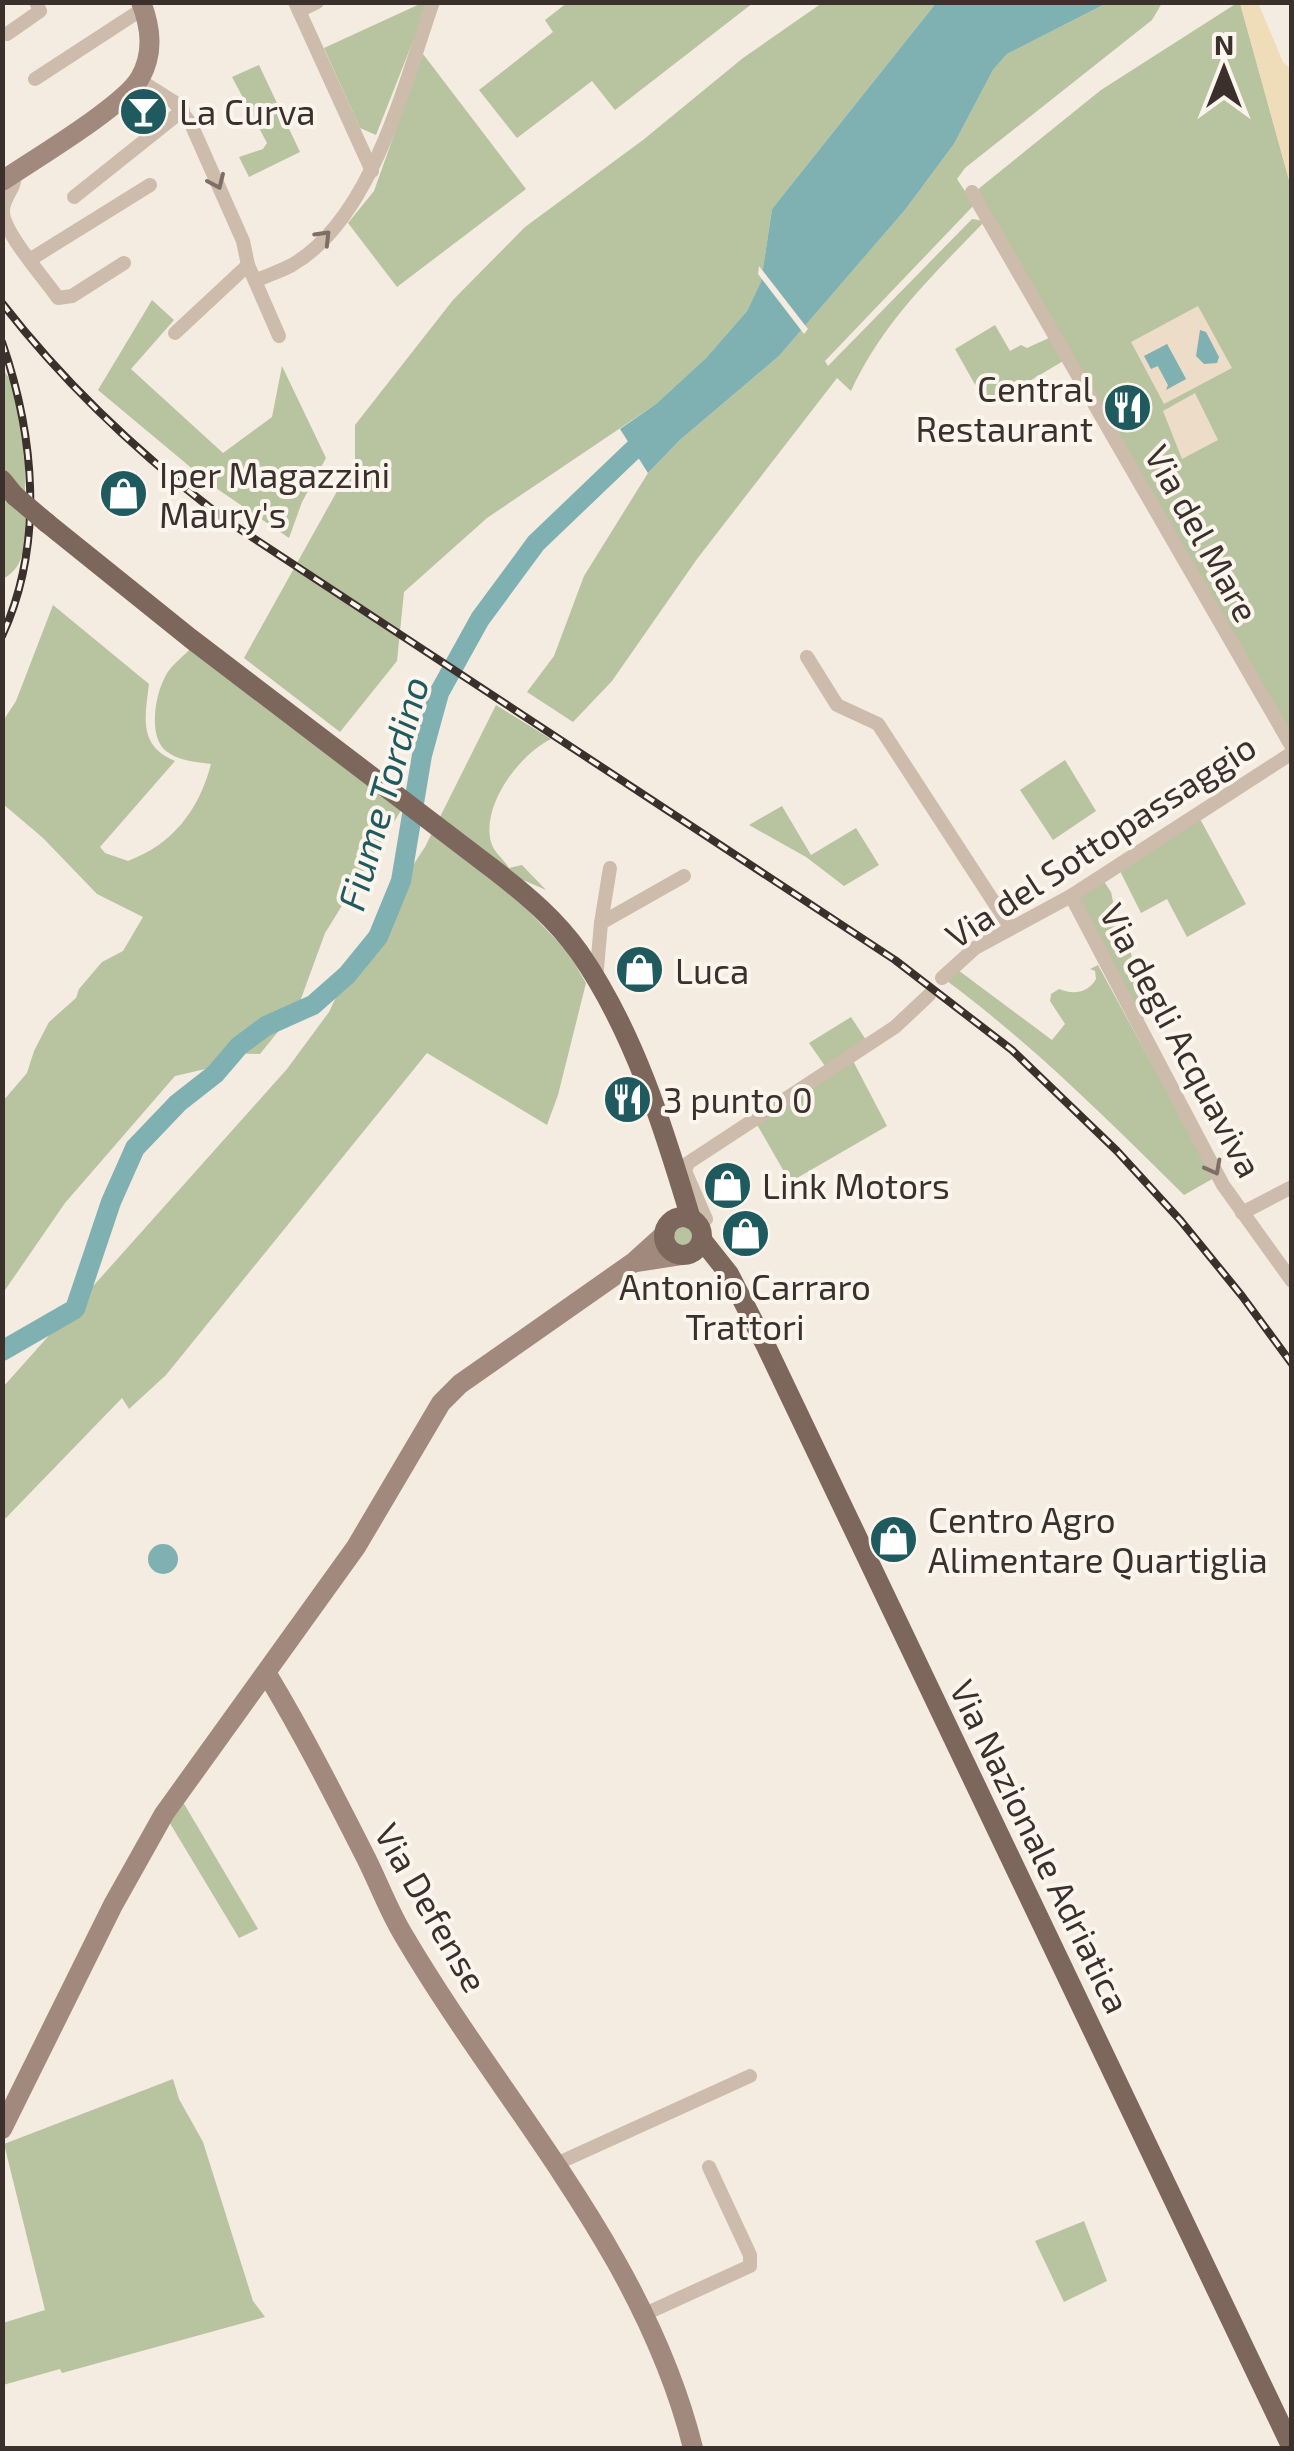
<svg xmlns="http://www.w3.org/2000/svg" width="1294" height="2451" viewBox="0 0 1294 2451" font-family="'Exo 2',sans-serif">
	<rect width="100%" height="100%" fill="#f4ebe1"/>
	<g fill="#b8c4a0">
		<polygon points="568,2 753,2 753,3 615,110 592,81 517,138 479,90 553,32 545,20"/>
		<polygon points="422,3 428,3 376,135 360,128 324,48"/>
		<polygon points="822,3 936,3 772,209 761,283 747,311 706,358 656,404 487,518 404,592 397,661 340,732 244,658 355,459 355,425 453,300 525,227 643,140 743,58"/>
		<path d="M1107,3h55l-10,17 -187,148 -8,11 17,26 -149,156 3,5 144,-147 13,2c-51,53 -103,102 -134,170l-14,-13 -140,181 -85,122 -39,41 -46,-30 27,-36 30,-80 64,-103 32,-33 99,-84 126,-146 49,-66 39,-74 14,-16z"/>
		<polygon points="1237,3 1240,3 1291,187 1291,740 977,190 1101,90"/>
		<polygon points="423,54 526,189 397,287 348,223 374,191"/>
		<polygon points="259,65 300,152 249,177 239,157 263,149 267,143 232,77"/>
		<polygon points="152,300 174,320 131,369 223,453 272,417 282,366 326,458 302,502 289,538 213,486 98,390"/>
		<polygon points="995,325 1010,351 1021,345 1027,348 1051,337 1065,360 987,406 955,349"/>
		<path d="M2,369c26,27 23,89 23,124l-22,-18z"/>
		<path d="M2,493l24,23c-3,26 2,49 -23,63z"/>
		<path d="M53,605l96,79c-4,33 -11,62 26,77l-75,86 5,6 23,8c45,-17 71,-51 83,-97 -14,-2 -33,-3 -45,-13 -18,-14 -11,-56 -1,-74 5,-11 18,-20 26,-29l211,161 -77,124 -27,74 -38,47 -38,-1 -12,15 -35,8 -110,127 -62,90v-192l24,-28 7,-22 15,-29 27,-24 3,-9 23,-27 21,-11 20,-34 -46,-23 -54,-56 -40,-34v-83l13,-20z"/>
		<path d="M496,705l55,34c-31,15 -70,66 -60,103 3,11 13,17 18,26l13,-3 24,25 -23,-10 -7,18 52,54 18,31 -28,112 -11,30 -120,-72 -261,322 -37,34 -7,-11 -119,123v-134l284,-318 42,-57 33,-69 63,-96z"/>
		<polygon points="1065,760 1096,811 1053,840 1020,790"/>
		<polygon points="782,806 811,855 856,828 879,865 844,886 806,857 749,825"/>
		<polygon points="1199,817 1246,904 1187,937 1167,899 1141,913 1119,869"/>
		<polygon points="1103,880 1111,892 1116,915 1136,941 1130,948 1138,989 1157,1010 1141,1020 1076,898"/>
		<path d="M1098,965l116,213 -30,17c-77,-76 -151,-150 -237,-214l11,-11 94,70 13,-16 -15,-23 1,-7 8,-5c14,6 29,4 37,-10l-1,-8 -5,-2z"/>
		<polygon points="851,1017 866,1040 825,1066 809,1043"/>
		<polygon points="851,1057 887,1126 790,1182 755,1121"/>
		<circle cx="683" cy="1236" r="14"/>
		<polygon points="183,1802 258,1929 239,1938 168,1820"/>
		<polygon points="173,2079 179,2099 203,2142 253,2301 265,2317 62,2373 60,2369 3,2385 3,2323 45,2310 4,2144"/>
		<polygon points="1084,2221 1107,2281 1064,2302 1035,2241"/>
	</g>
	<polygon fill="#efdcb8" points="1240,3 1258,3 1283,62 1291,69 1291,187"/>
	<g fill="#ecdcc8" fill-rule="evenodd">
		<path d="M1198,306l34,62 -68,36 -33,-62zM1167,344l19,35 -18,6 -11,-20z"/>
		<polygon points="1195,393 1218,440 1182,459 1163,411"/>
	</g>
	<g fill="#7fb0b2">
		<polygon points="936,3 1107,3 1007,54 993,70 954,144 905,210 779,356 680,440 648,473 620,429 656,404 706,358 747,311 761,282 772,209"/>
		<polygon points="1200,330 1206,332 1219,357 1217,363 1204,364 1196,356"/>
		<polygon points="1167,344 1186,379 1166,390 1168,385 1158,366 1151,369 1144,356"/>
		<circle cx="163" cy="1559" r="15"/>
	</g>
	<polygon fill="#f4ebe1" points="759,266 808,329 804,334 758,274"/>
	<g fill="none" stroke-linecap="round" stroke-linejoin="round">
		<polyline stroke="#7fb0b2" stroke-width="20" points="2,1351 75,1309 111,1202 135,1148 178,1103 215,1074 239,1046 266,1026 313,1005 347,975 378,937 401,881 422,755 439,693 480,619 536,543 651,433"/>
		<g stroke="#cdbbac" stroke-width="14">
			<polyline points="295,2 372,171"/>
			<polyline points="299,11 317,2"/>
			<polyline points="7,34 40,11 36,2"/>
			<polyline points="35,79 144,8"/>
			<polyline points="139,80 174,102 191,124 243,241 248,265 279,336"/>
			<path d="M14,174c3,14 -11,22 -11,37 -1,20 42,68 55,87l14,-2 52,-33"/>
			<polyline points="972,192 1292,747"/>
			<polyline points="74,197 183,110"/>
			<polyline points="31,259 150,185"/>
			<path d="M257,280c11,-5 24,-9 35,-15 80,-46 112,-181 141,-263"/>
			<polyline points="175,333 248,265"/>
			<polyline points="807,657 837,705 878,724 1010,927"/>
			<polyline points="1071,896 1223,1185 1292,1281"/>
			<polyline points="601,923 610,868"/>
			<polyline points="942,978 975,948 1071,896 1292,753"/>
			<polyline points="596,980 601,923 684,876"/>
			<polyline points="1242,1213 1292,1187"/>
			<polyline points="699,1226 706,1219 685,1171 688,1163 895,1027 929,995"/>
			<polyline points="556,2164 750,2076"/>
			<polyline points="645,2314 750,2266 750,2255 709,2167"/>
		</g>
		<g stroke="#a18a7d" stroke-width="20">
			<path d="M2,181c31,-21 122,-75 138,-103 14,-25 11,-50 1,-76"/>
			<polyline points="636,1262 681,1255"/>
			<path d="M267,1674c35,58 66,119 97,180 14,27 24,56 40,82 100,170 240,316 289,512"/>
			<polyline points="2,2129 113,1905 164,1814 356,1547 441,1403 460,1384 634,1262 665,1234"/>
		</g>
		<g stroke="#7d675c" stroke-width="20">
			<polyline points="2,480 15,496"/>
			<path d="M47,523l143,115 307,234c31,24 59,48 82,80 55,79 85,177 112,267"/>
			<circle cx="683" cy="1236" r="19"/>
			<polyline points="702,1240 729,1274 766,1346 1292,2448"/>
		</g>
		<defs>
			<g id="rail">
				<path d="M2,303c65,84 139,153 224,217l669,440 117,90 105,101 64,70 61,75 50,68"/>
				<path d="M2,342c32,93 43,201 0,294"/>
			</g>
		</defs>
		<use href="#rail" stroke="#3b302b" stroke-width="8"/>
		<use href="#rail" stroke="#fbf5ee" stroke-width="4" stroke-dasharray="11" stroke-linecap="butt"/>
		<polyline stroke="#7d675c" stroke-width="20" points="15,496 47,523"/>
	</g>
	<defs><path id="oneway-chevron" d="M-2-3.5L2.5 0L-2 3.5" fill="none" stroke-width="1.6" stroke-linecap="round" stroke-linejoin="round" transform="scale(2.5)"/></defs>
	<g stroke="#7d6f65">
		<use href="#oneway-chevron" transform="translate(217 182) rotate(66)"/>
		<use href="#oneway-chevron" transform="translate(324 237) rotate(-46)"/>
		<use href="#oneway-chevron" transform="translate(1214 1168) rotate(62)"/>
	</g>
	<defs>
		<symbol id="bar-disc" viewBox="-11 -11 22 22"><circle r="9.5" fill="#1f5a5e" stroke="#fbf5ee"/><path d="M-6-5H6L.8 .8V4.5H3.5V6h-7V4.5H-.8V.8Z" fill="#fff"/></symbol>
		<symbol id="restaurant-disc" viewBox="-11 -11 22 22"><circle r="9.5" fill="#1f5a5e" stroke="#fbf5ee"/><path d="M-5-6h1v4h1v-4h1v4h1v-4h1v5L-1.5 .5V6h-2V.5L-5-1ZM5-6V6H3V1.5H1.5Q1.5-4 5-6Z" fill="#fff"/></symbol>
		<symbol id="shop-disc" viewBox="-11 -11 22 22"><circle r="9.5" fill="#1f5a5e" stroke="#fbf5ee"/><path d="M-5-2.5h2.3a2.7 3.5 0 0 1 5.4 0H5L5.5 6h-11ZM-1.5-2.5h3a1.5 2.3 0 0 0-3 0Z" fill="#fff"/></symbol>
	</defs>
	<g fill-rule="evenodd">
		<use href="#bar-disc" x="116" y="84" width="55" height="55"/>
		<use href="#restaurant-disc" x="1100" y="380" width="55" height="55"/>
		<use href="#shop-disc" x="96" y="466" width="55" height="55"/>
		<use href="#shop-disc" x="612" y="942" width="55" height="55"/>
		<use href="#restaurant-disc" x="600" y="1072" width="55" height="55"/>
		<use href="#shop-disc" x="700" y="1158" width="55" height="55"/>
		<use href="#shop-disc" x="718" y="1206" width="55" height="55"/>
		<use href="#shop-disc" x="866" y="1512" width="55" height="55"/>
	</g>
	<g text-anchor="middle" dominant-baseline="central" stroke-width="8" stroke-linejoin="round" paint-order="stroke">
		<g font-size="35" fill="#3b302b" stroke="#fbf5ee" text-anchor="start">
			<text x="179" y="111">La Curva</text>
			<text x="1093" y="388" text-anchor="end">Central<tspan x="1093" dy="40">Restaurant</tspan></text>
			<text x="159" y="474">Iper Magazzini<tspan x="159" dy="40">Maury's</tspan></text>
			<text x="675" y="970">Luca</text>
			<text x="663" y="1099">3 punto 0</text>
			<text x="762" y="1185">Link Motors</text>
			<text x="745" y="1286" text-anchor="middle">Antonio Carraro<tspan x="745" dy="40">Trattori</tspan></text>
			<text x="928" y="1519">Centro Agro<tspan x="928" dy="40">Alimentare Quartiglia</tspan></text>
		</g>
		<g font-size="35" fill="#3b302b" stroke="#fbf5ee">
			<text transform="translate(1203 533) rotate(61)">Via del Mare</text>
			<text transform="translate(1100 840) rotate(-33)">Via del Sottopassaggio</text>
			<text transform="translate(1182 1040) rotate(62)">Via degli Acquaviva</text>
			<text transform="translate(1041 1846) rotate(64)">Via Nazionale Adriatica</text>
			<text transform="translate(432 1907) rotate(60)">Via Defense</text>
		</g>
		<g font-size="38" font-style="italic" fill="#1f5a5e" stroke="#fbf5ee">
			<text transform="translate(382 793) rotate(-74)">Fiume Tordino</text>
		</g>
	</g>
	<rect width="1294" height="2451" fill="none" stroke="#3b302b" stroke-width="10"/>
	<g transform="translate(1224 70)" stroke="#fbf5ee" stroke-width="8" paint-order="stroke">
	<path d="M0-8L18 38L0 25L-18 38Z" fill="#3b302b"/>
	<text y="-15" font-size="28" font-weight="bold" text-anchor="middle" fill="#3b302b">N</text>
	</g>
</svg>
